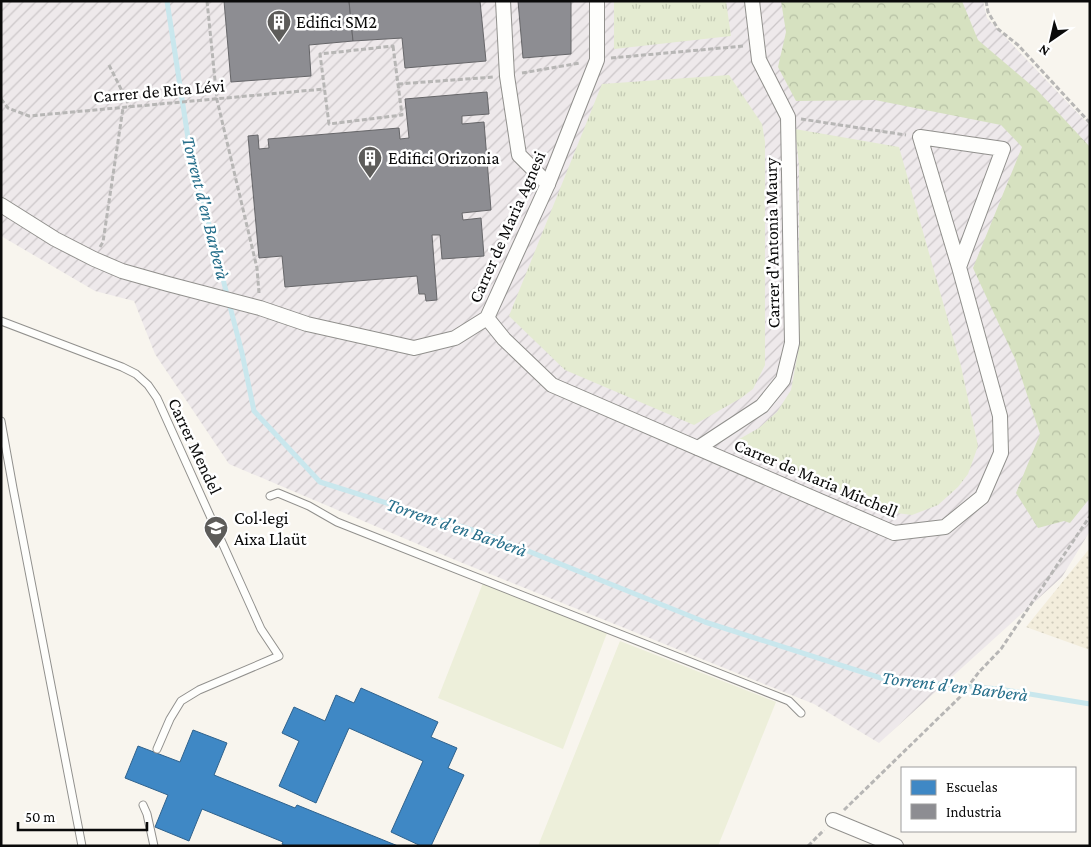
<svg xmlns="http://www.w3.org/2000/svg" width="1091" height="847" viewBox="0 0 1091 847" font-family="'Crimson Pro',serif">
	<defs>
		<pattern id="industrial-furrows" width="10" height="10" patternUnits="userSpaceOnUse" patternTransform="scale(1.25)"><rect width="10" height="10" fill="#eee9eb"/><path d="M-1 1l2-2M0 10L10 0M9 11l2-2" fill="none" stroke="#cbc6c8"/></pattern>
		<pattern id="farmland-dots" width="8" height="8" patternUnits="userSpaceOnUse" patternTransform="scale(1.25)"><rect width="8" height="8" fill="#f3eddc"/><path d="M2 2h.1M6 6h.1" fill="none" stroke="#cfcabb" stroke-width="1.8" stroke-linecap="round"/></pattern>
		<pattern id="grass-tufts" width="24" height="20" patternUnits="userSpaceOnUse" patternTransform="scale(1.25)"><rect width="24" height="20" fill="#e4ebd1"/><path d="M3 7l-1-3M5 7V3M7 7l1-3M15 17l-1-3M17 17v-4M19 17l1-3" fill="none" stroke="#c2c8b2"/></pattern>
		<pattern id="forest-crowns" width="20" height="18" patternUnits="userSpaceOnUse" patternTransform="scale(1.25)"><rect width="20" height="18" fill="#d6e1c0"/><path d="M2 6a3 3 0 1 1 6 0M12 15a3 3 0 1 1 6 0" fill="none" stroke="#b6c0a4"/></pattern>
	</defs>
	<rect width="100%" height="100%" fill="#f8f5ee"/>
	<polygon fill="url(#industrial-furrows)" points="1,1 983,1 987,18 1090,126 1090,531 1062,577 879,743 814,704 460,562 229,464 155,354 134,301 95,291 1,236"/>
	<polygon fill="url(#farmland-dots)" points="1090,548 1090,650 1026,627"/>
	<g fill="url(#grass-tufts)">
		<polygon points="614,1 726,1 731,36 614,49"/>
		<polygon points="729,75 762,124 765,142 765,365 753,389 741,398 694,425 565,370 509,316 602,84"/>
		<polygon points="795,129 899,147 961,366 978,446 968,474 958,487 938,505 912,515 889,512 734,442 759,428 777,412 791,390 799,347 799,165"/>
	</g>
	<polygon fill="url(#forest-crowns)" points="781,1 962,1 978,40 1038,91 1090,147 1090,498 1070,523 1064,521 1038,528 1016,493 1040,434 1016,361 973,268 1022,147 1001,125 875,100 796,101 778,67 786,32"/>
	<g fill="#edefda">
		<polygon points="483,583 607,633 563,749 438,698"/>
		<polygon points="620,641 776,702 718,846 538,846"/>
	</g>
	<g fill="#3f88c5" stroke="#2f628d">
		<polygon points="361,688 438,722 431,737 457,748 448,768 464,775 431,846 421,846 391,832 423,761 349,728 316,803 279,786 299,741 282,733 294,707 325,721 336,695 354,703"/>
		<polygon points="193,730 227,743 214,775 295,808 297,805 398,846 286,846 282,844 283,842 202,809 189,841 155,827 168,795 125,778 138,746 180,762"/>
	</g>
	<g fill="#8d8d92" stroke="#666669">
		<polygon points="224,1 349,1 353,41 309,45 311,76 231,82"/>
		<polygon points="349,1 480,1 486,61 405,68 402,38 353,41"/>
		<polygon points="518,1 571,1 571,54 523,58"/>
		<polygon points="487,92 489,114 462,116 462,124 484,122 491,210 462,213 463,220 481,218 484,256 442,259 440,235 432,235 437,300 426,301 425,294 419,294 417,276 285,287 282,256 259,258 248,136 258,135 259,149 269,148 268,139 399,128 400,139 409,138 405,99"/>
	</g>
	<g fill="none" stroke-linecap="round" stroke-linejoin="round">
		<polyline stroke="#c9e7ed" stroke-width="5" points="167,1 190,151 242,353 254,411 320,482 488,535 705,622 884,679 999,689 1090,704"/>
		<defs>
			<g id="lane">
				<polyline points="1,321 122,367 136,374 148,385 157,398 261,629 279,656 199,690 181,701 170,719 157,749"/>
				<polyline points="1,421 13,488 82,846"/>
				<polyline points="270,496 278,493 309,506 337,522 789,701 801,713"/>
				<polyline points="143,805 147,814 154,846"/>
			</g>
			<g id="street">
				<polyline points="503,1 507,76 519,155 548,184"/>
				<polyline points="1,205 55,239 94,259 122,271 168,284 260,308 307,324 414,348 455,338 487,318 548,184 597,60 597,1"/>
				<polyline points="487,318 504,339 552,385 894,533 945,527 982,497 1001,453 1000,416 959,267 1003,149 920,137 959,267"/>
				<polyline points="698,448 762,406 783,380 792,343 788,117 759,60 752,1"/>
				<polyline points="833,820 896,846"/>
			</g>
		</defs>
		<use href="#lane" stroke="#91908d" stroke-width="9"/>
		<use href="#street" stroke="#91908d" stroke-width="16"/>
		<g stroke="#b7b6b5" stroke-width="3" stroke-dasharray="5 2.5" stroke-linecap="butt">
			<polyline points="207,1 217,100 257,268 259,293"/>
			<polyline points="986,1 988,12 998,29 1018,45 1090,123"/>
			<polygon points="393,46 402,115 329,124 320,54"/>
			<polyline points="611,58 744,46"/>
			<polyline points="109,65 130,107"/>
			<polyline points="522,73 580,63"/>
			<polyline points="398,84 494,77"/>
			<polyline points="1,99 8,108 29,116 324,89"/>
			<polyline points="801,119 906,135"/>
			<polyline points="100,247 103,242 123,108"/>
			<polyline points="844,810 960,697 979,672 1001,649 1090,516"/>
			<polyline points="808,846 824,830"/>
		</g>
		<use href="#lane" stroke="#fefefc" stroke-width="7"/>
		<use href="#street" stroke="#fefefc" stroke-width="14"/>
	</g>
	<defs>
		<symbol id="building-pin" viewBox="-11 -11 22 30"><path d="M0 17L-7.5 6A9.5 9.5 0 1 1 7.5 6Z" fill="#5d5c5a" stroke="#fff"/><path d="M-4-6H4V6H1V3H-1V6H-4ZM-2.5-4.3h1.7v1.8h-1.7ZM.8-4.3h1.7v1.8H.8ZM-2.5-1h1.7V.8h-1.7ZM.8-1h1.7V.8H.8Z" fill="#fff"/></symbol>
		<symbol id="school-pin" viewBox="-11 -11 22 30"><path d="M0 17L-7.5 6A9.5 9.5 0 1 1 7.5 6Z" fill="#5d5c5a" stroke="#fff"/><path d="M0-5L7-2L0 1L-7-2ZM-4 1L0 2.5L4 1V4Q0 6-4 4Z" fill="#fff"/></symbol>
	</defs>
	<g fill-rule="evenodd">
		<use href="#building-pin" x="265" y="8" width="28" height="38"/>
		<use href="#building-pin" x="356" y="144" width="28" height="38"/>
		<use href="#school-pin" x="202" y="514" width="28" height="38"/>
	</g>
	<g text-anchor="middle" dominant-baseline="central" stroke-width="5" stroke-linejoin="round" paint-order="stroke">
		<g font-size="18" fill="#0a0a0a" stroke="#fff" text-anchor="start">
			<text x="296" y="22">Edifici SM2</text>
			<text x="388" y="158">Edifici Orizonia</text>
			<text x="234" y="518">Col·legi<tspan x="234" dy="21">Aixa Llaüt</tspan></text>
		</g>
		<g font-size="18" fill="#0a0a0a" stroke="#fff">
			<text transform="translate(159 91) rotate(-5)">Carrer de Rita Lévi</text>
			<text transform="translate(507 227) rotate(-66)">Carrer de Maria Agnesi</text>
			<text transform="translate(772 243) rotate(-91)">Carrer d'Antonia Maury</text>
			<text transform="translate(195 446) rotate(65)">Carrer Mendel</text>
			<text transform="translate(816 478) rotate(23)">Carrer de Maria Mitchell</text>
		</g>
		<g font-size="19" font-style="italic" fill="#256e8a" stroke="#fff">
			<text transform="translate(206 208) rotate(76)">Torrent d'en Barberà</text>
			<text transform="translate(457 527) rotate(19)">Torrent d'en Barberà</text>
			<text transform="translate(955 686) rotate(7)">Torrent d'en Barberà</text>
		</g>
	</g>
	<rect width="1091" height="847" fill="none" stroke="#0a0a0a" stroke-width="5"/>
	<rect x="901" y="767" width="175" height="65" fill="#ffffff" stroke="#9d9d9d"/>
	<rect x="911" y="780" width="25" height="15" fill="#3f88c5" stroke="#9d9d9d"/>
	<text x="946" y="792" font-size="15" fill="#0a0a0a">Escuelas</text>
	<rect x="911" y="804" width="25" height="15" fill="#8d8d92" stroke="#9d9d9d"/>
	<text x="946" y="817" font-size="15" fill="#0a0a0a">Industria</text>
	<g transform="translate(1051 40) rotate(214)" stroke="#ffffff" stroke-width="4" paint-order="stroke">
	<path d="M0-4L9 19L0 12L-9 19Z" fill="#0a0a0a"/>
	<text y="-8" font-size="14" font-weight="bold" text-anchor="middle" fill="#0a0a0a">N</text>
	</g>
	<path d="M18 822v8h129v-8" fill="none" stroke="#0a0a0a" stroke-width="2.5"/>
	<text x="25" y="822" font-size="15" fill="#0a0a0a" stroke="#ffffff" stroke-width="4" paint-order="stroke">50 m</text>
</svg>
